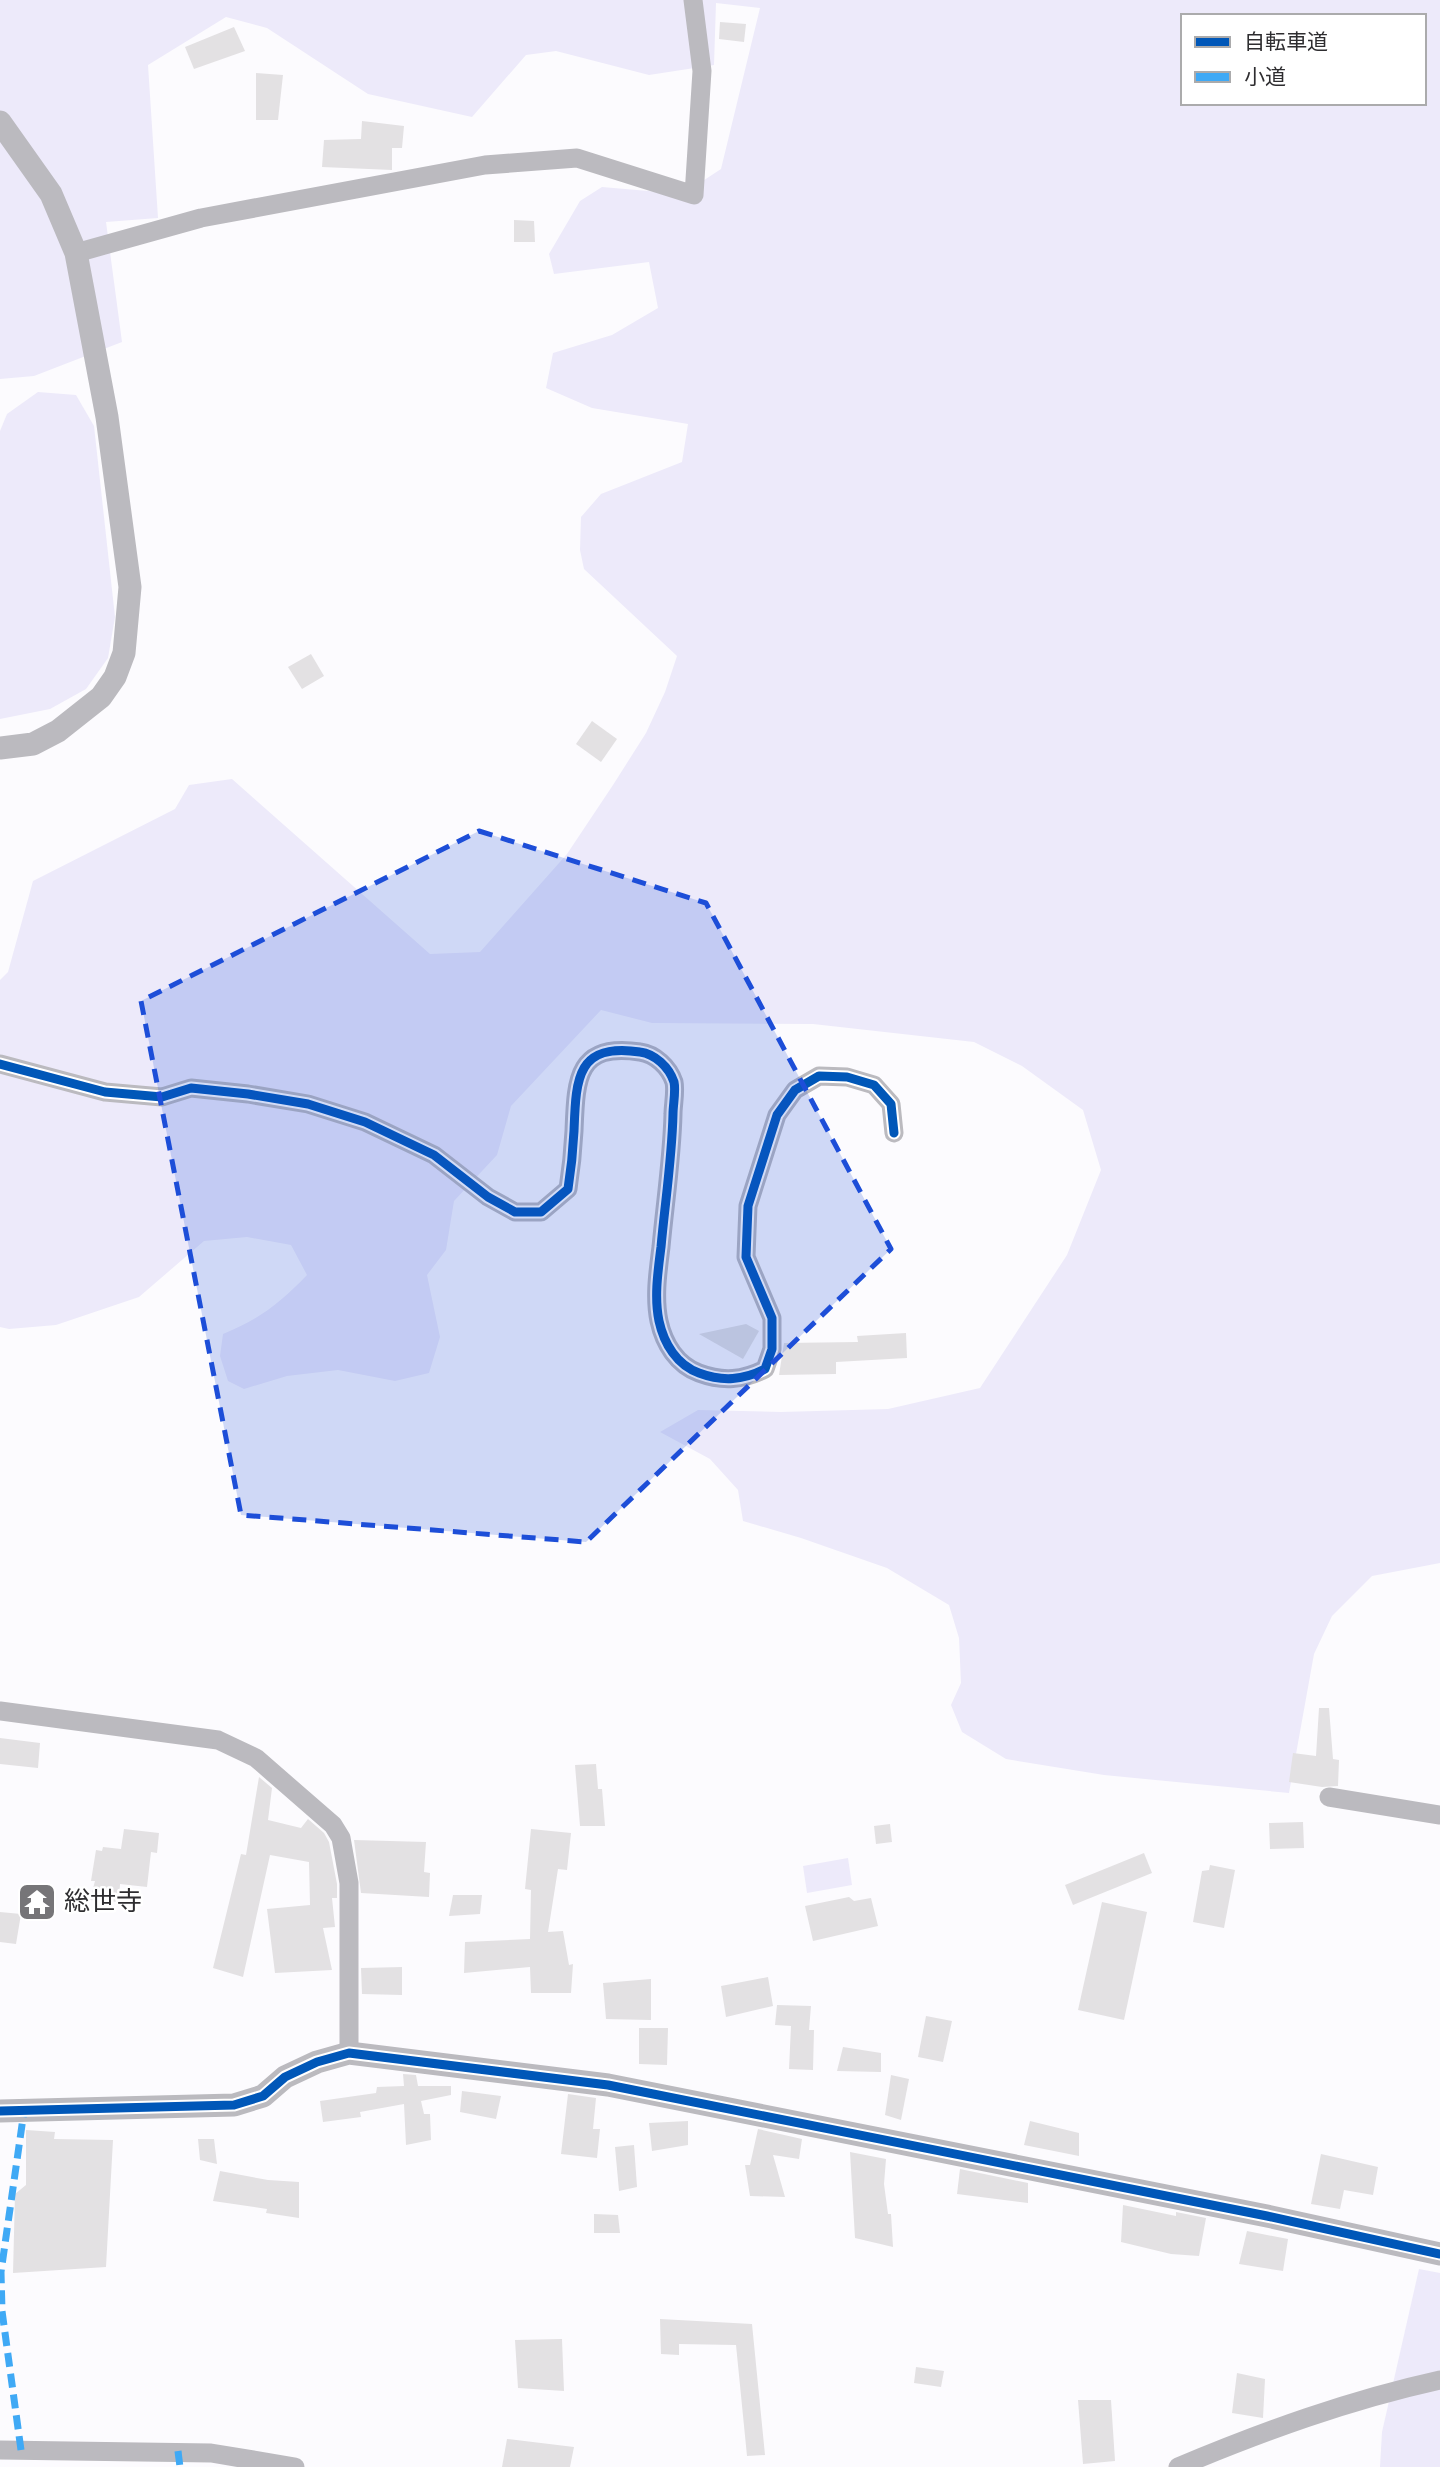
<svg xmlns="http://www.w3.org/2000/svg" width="1440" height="2467" viewBox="0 0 1440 2467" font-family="'Alegreya Sans','Noto Sans JP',sans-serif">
	<rect width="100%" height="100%" fill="#fcfbfe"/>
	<g fill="#edeafa" fill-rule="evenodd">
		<path d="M0,0h1440v1563l-68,13 -40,40 -18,38 -25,139 -185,-18 -98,-16 -44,-27 -11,-27 10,-22 -2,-45 -10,-33 -62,-37 -86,-30 -58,-17 -5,-31 -28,-31 -50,-27 38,-22 83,2 107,-3 92,-21 87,-133 34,-85 -18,-60 -61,-44 -48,-24 -161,-18 -161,-1 -51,-13 -90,96 -14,49 -43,46 -8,49 -19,25 13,62 -11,36 -34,8 -57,-11 -51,6 -43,13 -16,-8 -8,-25 3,-22c37,-15 57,-31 84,-59l-16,-30 -44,-8 -43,4 -65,56 -83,28 -47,4 -9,-2v-347l8,-8 25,-91 142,-72 14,-24 43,-6 198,175 50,-2 87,-98 46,-69 33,-52 19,-41 12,-36 -93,-87 -4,-19 1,-33 20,-23 81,-32 6,-38 -96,-16 -46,-20 7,-35 59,-18 46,-27 -9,-46 -95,12 -5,-20 31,-53 22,-14 81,7 38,-25 39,-161 -44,-5 -2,62 -65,10 -93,-24 -30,4 -54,62 -104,-23 -101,-66 -41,-11 -78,48 10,153 -52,4 16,120 -88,34 -34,3zM1183,16h241v87h-241z"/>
		<polygon points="38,392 76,395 94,426 115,617 108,658 86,689 50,709 0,719 0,431 7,414"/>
		<polygon points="848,1858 852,1885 807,1893 803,1866"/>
		<polygon points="1419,2269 1440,2273 1440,2467 1380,2467 1382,2432"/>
	</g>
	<g fill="#e3e1e3">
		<polygon points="720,22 746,24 744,42 719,39"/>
		<polygon points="234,27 245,51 194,69 185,47"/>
		<polygon points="256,73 283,75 278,120 256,120"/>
		<polygon points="362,121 404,126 402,148 392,148 392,170 322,167 324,140 361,139"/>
		<polygon points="514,220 534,221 535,242 514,242"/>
		<polygon points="311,654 324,676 302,689 288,667"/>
		<polygon points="592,721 617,739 601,762 576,744"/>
		<polygon points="746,1324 759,1331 743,1359 699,1334"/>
		<polygon points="906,1333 907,1358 836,1362 836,1374 779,1375 784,1343 858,1342 857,1336"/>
		<polygon points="1319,1708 1329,1708 1333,1759 1339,1760 1338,1786 1322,1787 1289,1782 1293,1753 1316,1756"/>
		<polygon points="0,1738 40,1743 38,1768 0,1764"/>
		<polygon points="596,1764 598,1789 602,1789 605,1826 580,1826 575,1765"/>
		<polygon points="259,1777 272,1788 268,1820 301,1828 308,1819 324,1833 329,1842 337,1884 337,1898 332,1898 335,1927 323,1928 332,1970 275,1973 267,1909 310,1905 309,1862 270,1855 243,1977 213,1968 241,1854 246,1855"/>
		<polygon points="1303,1822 1304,1848 1270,1849 1269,1823"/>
		<polygon points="890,1824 892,1842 876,1844 874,1826"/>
		<polygon points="124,1829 159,1833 157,1853 151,1852 147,1887 120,1884 119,1902 90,1900 95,1881 91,1881 96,1850 102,1851 103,1847 121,1849"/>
		<polygon points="531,1829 571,1833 567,1870 558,1869 548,1932 563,1931 569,1965 573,1964 571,1993 531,1993 530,1967 464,1973 465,1942 530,1939 531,1890 525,1889"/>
		<polygon points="354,1840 426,1842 424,1872 430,1873 429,1897 361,1893"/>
		<polygon points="1144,1853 1152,1873 1073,1905 1065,1885"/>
		<polygon points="1210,1865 1235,1870 1224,1928 1193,1922 1202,1871 1209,1870"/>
		<polygon points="453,1895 482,1895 480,1914 449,1916"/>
		<polygon points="849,1897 854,1901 871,1898 878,1926 813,1941 805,1906"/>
		<polygon points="1102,1902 1147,1912 1124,2020 1078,2010"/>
		<polygon points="0,1912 21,1914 16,1944 0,1942"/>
		<polygon points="402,1967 402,1995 362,1994 361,1968"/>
		<polygon points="768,1977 773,2006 726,2017 721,1986"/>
		<polygon points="651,1979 651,2020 606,2019 603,1983"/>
		<polygon points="777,2005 811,2006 809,2030 814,2030 813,2070 789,2069 791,2026 775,2025"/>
		<polygon points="926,2016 952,2021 943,2062 918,2057"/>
		<polygon points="639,2028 668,2028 667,2065 639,2064"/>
		<polygon points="843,2047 881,2053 881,2072 837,2071"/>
		<polygon points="403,2074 416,2075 418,2086 451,2086 451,2095 421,2101 424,2114 430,2114 431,2140 406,2145 404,2104 360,2112 361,2117 323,2122 320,2101 376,2093 377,2087 404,2086"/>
		<polygon points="891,2075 909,2079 901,2120 885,2115"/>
		<polygon points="462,2091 501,2096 496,2119 460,2112"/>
		<polygon points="568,2094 596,2098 593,2129 600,2129 597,2158 561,2154"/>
		<polygon points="688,2121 688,2145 652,2151 649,2123"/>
		<polygon points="1030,2121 1079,2133 1079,2156 1024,2145"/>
		<polygon points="758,2129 802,2139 799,2159 773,2155 785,2197 750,2196 745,2165 750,2165"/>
		<polygon points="26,2130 55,2132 54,2139 113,2140 106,2267 13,2273 15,2194 26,2185"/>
		<polygon points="198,2139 214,2139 217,2164 200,2160"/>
		<polygon points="634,2145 637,2187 619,2191 615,2147"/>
		<polygon points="850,2152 886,2159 884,2184 888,2214 891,2214 893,2247 855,2238"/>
		<polygon points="1321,2154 1378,2167 1373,2195 1344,2190 1340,2209 1311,2204"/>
		<polygon points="960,2169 1028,2183 1028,2203 957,2194"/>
		<polygon points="220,2171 268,2180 299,2182 299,2218 266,2213 267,2209 213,2201"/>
		<polygon points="1123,2205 1176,2216 1176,2212 1206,2218 1199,2256 1171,2254 1121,2242"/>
		<polygon points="594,2214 618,2215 620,2233 594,2233"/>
		<polygon points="1247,2231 1288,2239 1283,2271 1239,2264"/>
		<polygon points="660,2319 752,2324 765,2455 747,2456 736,2345 679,2344 679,2355 661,2354"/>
		<polygon points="562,2339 564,2391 518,2388 515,2340"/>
		<polygon points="916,2367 944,2371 941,2387 914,2383"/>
		<polygon points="1237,2373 1265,2379 1263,2418 1232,2413"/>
		<polygon points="1078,2400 1111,2400 1115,2461 1083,2464"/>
		<polygon points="507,2439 574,2447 570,2467 502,2467"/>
	</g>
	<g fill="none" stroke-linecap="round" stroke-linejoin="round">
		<g stroke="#bbbabf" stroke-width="19">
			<polyline points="76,253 201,218 485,165 577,158 694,195 702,71 693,0"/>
			<path d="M0,1064l105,28 57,5 29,-9 57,6 60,10 57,18 69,33 54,42 27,15h26l27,-23c3,-19 5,-38 6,-58 2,-51 2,-89 66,-79 15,2 29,15 34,30 2,9 -1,23 -1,32 -1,44 -8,89 -12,133 -3,24 -7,50 -2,74 5,23 18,44 40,52 24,9 44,7 66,-4l7,-20v-31l-26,-61 1,-26 1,-25 29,-91 18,-25 24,-14 28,1 27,8 17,19 3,29"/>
			<polyline points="0,1711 218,1740 256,1758 333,1825 341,1838 349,1883 349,2053"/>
			<polyline points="1329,1797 1440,1815"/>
			<polyline points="0,2450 211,2453 295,2467"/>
			<path d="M1178,2467c86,-36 171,-67 262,-87"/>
		</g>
		<g stroke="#bbbabf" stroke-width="23">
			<polyline points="0,122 51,194 76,253 107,417 130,587 124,653 115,677 101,697 58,731 33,744 0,748"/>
			<polyline points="0,2111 234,2105 263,2096 285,2077 317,2062 349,2053 608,2085 1267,2216 1440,2254"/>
		</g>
		<g stroke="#3fa9f5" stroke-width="7" stroke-dasharray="14 7" stroke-linecap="butt">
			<polyline points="21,2450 2,2311 1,2272 24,2111"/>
			<polyline points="178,2451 180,2467"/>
		</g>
		<defs>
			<g id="cycleway">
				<path d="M0,1064l105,28 57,5 29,-9 57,6 60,10 57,18 69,33 54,42 27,15h26l27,-23c3,-19 5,-38 6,-58 2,-51 2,-89 66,-79 15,2 29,15 34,30 2,9 -1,23 -1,32 -1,44 -8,89 -12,133 -3,24 -7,50 -2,74 5,23 18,44 40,52 24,9 44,7 66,-4l7,-20v-31l-26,-61 1,-26 1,-25 29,-91 18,-25 24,-14 28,1 27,8 17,19 3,29"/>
				<polyline points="0,2111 234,2105 263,2096 285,2077 317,2062 349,2053 608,2085 1267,2216 1440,2254"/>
			</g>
		</defs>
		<use href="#cycleway" stroke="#fff" stroke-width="13"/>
		<use href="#cycleway" stroke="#0057b8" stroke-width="9"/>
	</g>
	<path fill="#1d4ed8" fill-opacity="0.2" stroke="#1d4ed8" stroke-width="5" stroke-dasharray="14 9" stroke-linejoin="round" d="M479,831l227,72 185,346 -305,293 -345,-27 -100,-514z"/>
	<defs>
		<symbol id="temple-square" viewBox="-11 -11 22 22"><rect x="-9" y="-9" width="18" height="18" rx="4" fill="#767578" stroke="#fff"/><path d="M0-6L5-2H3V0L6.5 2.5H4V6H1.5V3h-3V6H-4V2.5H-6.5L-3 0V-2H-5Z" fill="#fff"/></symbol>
	</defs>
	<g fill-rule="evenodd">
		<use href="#temple-square" x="15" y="1880" width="44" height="44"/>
	</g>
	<g text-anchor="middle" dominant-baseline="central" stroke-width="5" stroke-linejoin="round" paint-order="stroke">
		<g font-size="26" fill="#2e2d30" stroke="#fff" text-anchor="start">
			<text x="64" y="1902">総世寺</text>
		</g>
	</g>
	<rect x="1181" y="14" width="245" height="91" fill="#ffffff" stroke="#ababac" stroke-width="2"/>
	<rect x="1195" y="37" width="35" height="10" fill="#0057b8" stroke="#ababac" stroke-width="2"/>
	<text x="1244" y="49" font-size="21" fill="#2e2d30">自転車道</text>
	<rect x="1195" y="72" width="35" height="10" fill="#3fa9f5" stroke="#ababac" stroke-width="2"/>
	<text x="1244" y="84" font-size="21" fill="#2e2d30">小道</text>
</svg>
